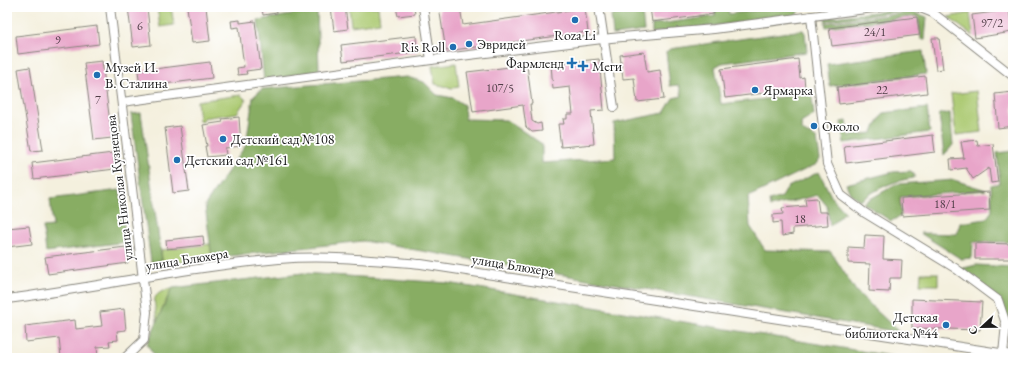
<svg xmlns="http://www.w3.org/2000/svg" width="1020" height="365" viewBox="0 0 1020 365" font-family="'EB Garamond',serif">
	<rect width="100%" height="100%" fill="#fff"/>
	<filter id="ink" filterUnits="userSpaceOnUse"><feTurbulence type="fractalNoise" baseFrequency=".025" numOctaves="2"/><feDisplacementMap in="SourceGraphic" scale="8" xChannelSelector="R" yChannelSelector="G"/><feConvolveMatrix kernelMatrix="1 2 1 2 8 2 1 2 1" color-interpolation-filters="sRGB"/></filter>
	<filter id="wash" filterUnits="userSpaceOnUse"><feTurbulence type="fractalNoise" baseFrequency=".012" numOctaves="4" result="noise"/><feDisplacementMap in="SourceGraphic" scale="16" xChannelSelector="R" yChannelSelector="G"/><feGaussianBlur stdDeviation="0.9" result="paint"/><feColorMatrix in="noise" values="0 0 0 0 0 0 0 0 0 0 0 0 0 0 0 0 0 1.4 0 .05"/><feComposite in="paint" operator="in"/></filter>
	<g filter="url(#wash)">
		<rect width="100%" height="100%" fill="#f4f0de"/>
		<g fill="#abc971" stroke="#647246">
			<polygon points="157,7 171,7 174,25 160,27"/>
			<polygon points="349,7 378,7 380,22 351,26"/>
			<polygon points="970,13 973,36 948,17"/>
			<polygon points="456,63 459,87 452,88 435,84 432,66"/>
			<polygon points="977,91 982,132 956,135 951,94"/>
			<polygon points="241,95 246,100 237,113 203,118 204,120 199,121 197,101"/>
			<polygon points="210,244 212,258 152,266 151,262 162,260 161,250"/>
			<polygon points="921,273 938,273 938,285 920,285"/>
			<path d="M172,288l-15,33c-2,-21 -9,-26 15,-33z"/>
		</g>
		<g fill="#88ad63" stroke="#526440">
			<polygon points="297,7 317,7 319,71 264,81 258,20 291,15"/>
			<polygon points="715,7 728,7 729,14 780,7 802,7 795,16 652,33 652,25 715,16"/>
			<polygon points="907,8 910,10 825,21 825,18"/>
			<polygon points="642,11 644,31 613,35 611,15"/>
			<polygon points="913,12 927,17 925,39 921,39 918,16 826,27 825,23"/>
			<path d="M803,30l2,3 2,19 -85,11 -7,4 6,37 88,-10 3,3 2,18 -13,8c0,13 8,9 16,16l3,20 -3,5 -69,33 2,29 15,24 66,2 25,39 43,41 -536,-91 -151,17 -7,-53 41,-60 7,-48 9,-8 145,-12 17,5 13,13 16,3 11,7 1,14 41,1 36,24v19l73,-5 -1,-35 50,-10 9,-15 9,-2 -3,-11 -9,1 -4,-34 4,-3z"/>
			<polygon points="923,51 926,74 830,86 827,64"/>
			<polygon points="927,108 930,132 844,143 841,122 847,121 849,136 872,133 883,113"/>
			<polygon points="141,113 162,260 151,262 131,114"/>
			<polygon points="950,113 953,145 944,155 939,114"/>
			<polygon points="1013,151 1013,242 973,242 972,258 961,259 920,233 957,234 960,223 986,219 992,211 991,185 1000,183 997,153"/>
			<path d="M911,171l3,3v4c-22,3 -36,10 -54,23l-10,-8 -4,-9 47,-12z"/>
			<polygon points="819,172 832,198 845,212 830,226 827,206 818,195 770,207 769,201 782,197 788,187"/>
			<polygon points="954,180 986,190 900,197 901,216 891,221 863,203 897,184"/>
			<polygon points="120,190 126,242 46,252 43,227 53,226 50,199"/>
			<polygon points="976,265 1013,267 1013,338 1007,337 1003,304 960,269"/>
			<polygon points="303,273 448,283 903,358 156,358 147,344 172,288"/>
		</g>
		<g id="blocks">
			<g fill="#e8a5c9">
				<polygon points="128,7 147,7 151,45 133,47"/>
				<polygon points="187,7 206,7 210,41 192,43"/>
				<polygon points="276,7 277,13 263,15 262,8"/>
				<polygon points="331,7 345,7 348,29 334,31"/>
				<polygon points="396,7 414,7 415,14 398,16"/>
				<polygon points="439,7 460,7 463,25 585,8 588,32 446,51"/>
				<polygon points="650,7 713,7 714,14 652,22"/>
				<polygon points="1009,10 1012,32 975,38 972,15"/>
				<polygon points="917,17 920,35 832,46 829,28"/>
				<polygon points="240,20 240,23 255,21 261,69 246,71 247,74 238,75 237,68 244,67 239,27 232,28 231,21"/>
				<polygon points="97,26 99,44 18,54 16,36"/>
				<polygon points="416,36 417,52 343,61 341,45"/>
				<polygon points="932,38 939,38 943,69 936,70"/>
				<polygon points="644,52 647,72 660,70 664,99 637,102 634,78 623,79 620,55"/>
				<polygon points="599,59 604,110 591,111 594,144 561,147 558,124 564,124 563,119 567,119 567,114 573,114 570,87 553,89 551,64"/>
				<polygon points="798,59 800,78 804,77 805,88 725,98 721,69"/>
				<polygon points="102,61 112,138 94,140 84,63"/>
				<polygon points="210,62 212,78 140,87 138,71"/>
				<polygon points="527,65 532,104 530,104 532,121 537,124 541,123 542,131 532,132 526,127 523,105 473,112 467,72"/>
				<polygon points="30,67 43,150 31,151 18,69"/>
				<polygon points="925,76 927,93 839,104 837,87"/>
				<polygon points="1013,92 1013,126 998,128 995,94"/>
				<polygon points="239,117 241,146 225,148 226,155 207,157 205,146 207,146 203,125 223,122 222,119"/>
				<polygon points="180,126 189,191 173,193 165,128"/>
				<polygon points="933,135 935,152 846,163 844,146"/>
				<polygon points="977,140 978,146 993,144 998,182 991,183 989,168 973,179 966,168 951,170 950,159 964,158 961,142"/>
				<polygon points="113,153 115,169 34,179 32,163"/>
				<polygon points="989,192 990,210 902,216 901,198"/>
				<polygon points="817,198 819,212 827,212 828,225 793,228 793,234 782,236 781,222 773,223 773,215 783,214 782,208 806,206 805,199"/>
				<polygon points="29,226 32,244 7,247 7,228"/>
				<polygon points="865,235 884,236 883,259 902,260 901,278 890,278 889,292 869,291 870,264 848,263 848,247 864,248"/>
				<polygon points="203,236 204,245 167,249 166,240"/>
				<polygon points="975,243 1013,244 1013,259 975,259"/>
				<polygon points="126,247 128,263 48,274 45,257"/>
				<polygon points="912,299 982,302 980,330 912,328"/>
				<polygon points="124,309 126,330 117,331 118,340 109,341 110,346 97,347 98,357 61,358 59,338 26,342 25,326 75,320 76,329 102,326 100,312"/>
			</g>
		</g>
	</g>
	<g filter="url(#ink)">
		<use href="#blocks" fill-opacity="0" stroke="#88867d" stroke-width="1"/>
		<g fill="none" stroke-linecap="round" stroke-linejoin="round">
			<defs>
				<g id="minor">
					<polyline points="110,7 147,312 144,340 125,358"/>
					<polyline points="423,7 431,60"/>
					<polyline points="599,7 614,107"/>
					<polyline points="918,7 933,13 1013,76"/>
					<polyline points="811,16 827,164 841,195 865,213 955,268 998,300 1006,324 1003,354"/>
					<polyline points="122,102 461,56 611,38 714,29 881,7"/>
					<path d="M7,299c91,-12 181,-32 272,-40 47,-4 95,1 142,5l592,91"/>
				</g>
			</defs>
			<use href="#minor" stroke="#88867d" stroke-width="10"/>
			<use href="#minor" stroke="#fff" stroke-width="8"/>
		</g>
	</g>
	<g fill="#1f6fb2" stroke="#fff" stroke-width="1.5">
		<circle cx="575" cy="20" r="4"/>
		<circle cx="469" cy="44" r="4"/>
		<circle cx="453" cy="47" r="4"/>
		<path d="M570 57h4v4h4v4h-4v4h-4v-4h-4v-4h4z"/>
		<path d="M581 60h4v4h4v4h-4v4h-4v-4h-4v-4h4z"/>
		<circle cx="97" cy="75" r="4"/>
		<circle cx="755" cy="90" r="4"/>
		<circle cx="814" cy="126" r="4"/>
		<circle cx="223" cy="139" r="4"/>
		<circle cx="177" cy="160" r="4"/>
		<circle cx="946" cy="325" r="4"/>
	</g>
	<g text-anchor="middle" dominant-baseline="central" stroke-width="3.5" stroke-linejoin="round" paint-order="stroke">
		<g font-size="12" fill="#4f3e47">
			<text x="992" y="23">97/2</text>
			<text x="140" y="26">6</text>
			<text x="875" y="32">24/1</text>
			<text x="58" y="40">9</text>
			<text x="500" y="88">107/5</text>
			<text x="882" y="90">22</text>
			<text x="98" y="100">7</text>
			<text x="945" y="204">18/1</text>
			<text x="800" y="219">18</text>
		</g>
		<g font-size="14" fill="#1c1c1c" stroke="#fff" text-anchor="start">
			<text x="575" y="35" text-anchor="middle">Roza Li</text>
			<text x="477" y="44">Эвридей</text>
			<text x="445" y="47" text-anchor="end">Ris Roll</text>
			<text x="564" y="63" text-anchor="end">Фармленд</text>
			<text x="592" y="66">Меги</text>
			<text x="105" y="67">Музей И.<tspan x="105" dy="16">В. Сталина</tspan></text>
			<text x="763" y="90">Ярмарка</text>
			<text x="822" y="126">Около</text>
			<text x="231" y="139">Детский сад №108</text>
			<text x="185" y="160">Детский сад №161</text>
			<text x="938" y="317" text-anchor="end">Детская<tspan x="938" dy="16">библиотека №44</tspan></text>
		</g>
		<g font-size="14" fill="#1c1c1c" stroke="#fff">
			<text transform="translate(119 188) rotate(-97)">улица Николая Кузнецова</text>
			<text transform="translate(187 259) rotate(-9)">улица Блюхера</text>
			<text transform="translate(513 265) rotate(9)">улица Блюхера</text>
		</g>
	</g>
	<rect width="1020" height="365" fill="none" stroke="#fff" stroke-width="24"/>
	<g transform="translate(982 327) rotate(248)" stroke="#ffffff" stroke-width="3" paint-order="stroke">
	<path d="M0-3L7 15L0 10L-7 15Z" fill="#1c1c1c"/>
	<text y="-6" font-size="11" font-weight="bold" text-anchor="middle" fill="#1c1c1c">С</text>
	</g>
</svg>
